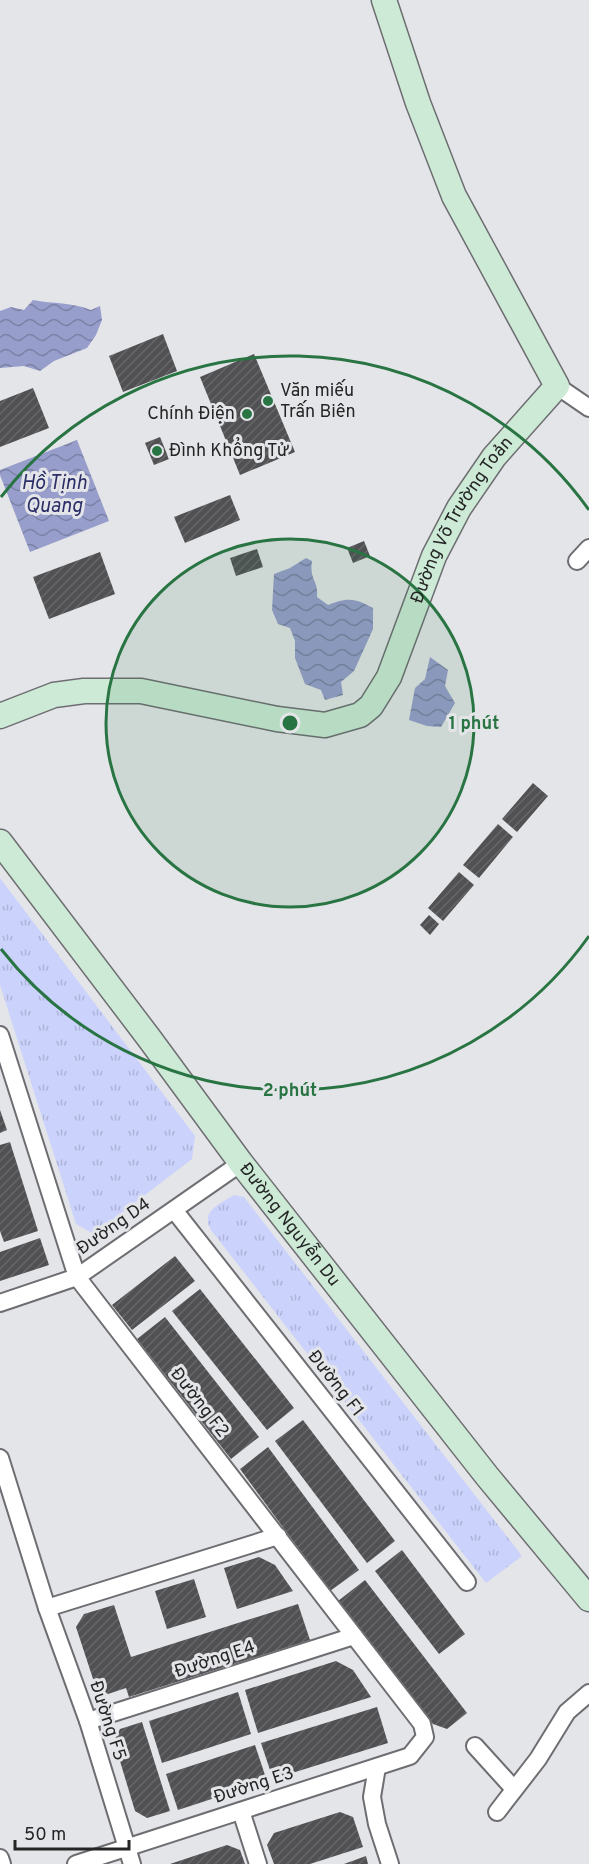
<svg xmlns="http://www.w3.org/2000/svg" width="589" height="1864" viewBox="0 0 589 1864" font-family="Overpass,sans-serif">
	<defs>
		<pattern id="park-tufts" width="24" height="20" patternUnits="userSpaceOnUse" patternTransform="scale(1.5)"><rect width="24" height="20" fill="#cbd2fc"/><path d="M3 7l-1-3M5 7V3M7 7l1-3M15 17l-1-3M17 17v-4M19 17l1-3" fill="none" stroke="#aeb4d8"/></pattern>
		<pattern id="water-waves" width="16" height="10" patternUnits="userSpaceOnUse" patternTransform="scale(1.5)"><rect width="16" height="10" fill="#979ecc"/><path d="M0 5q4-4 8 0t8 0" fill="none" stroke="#7b81a5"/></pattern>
		<pattern id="building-hatch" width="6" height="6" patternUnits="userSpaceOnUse" patternTransform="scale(1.5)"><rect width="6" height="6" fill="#515154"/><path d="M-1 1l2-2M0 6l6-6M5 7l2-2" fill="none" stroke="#676769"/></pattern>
	</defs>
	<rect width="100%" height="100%" fill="#e4e5e8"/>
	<g fill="url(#park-tufts)">
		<polygon points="0,878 195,1136 192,1159 94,1234 76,1224 0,985"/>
		<path d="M234,1195l10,2 278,359 -36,27 -275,-353c-11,-19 9,-26 23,-35z"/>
	</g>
	<g fill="url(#water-waves)">
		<path d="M33,300c20,4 39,2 58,10l9,-4 2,14 -6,15 -9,13 -33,13 -14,10 -16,-5 -24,2v-57l11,-4 13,3z"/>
		<polygon points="77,440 109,521 30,552 0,475 0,470"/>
		<path d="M306,558l6,3c-3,19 7,20 5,36l11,8c20,-8 27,-7 45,3v21l-19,42 -13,11 2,13 -18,5 -4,-10 -16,-6 -10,-26v-17l-5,-13 -12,-4 -6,-14 2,-36 16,-6z"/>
		<polygon points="430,657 448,670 445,686 455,703 441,727 427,726 409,720 415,688 425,679"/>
	</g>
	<g fill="url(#building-hatch)">
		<polygon points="163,334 177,371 123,392 109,356"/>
		<polygon points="254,354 295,452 240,475 200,377"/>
		<polygon points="33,388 49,428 0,447 0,401"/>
		<polygon points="160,437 169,459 154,465 145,443"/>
		<polygon points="230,495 240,520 185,543 174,517"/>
		<polygon points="364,541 370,556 353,563 347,548"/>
		<polygon points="257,549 263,567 236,576 230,558"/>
		<polygon points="100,552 115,594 49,619 33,577"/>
		<polygon points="533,783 548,796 517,832 502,819"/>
		<polygon points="498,824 513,837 479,878 463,865"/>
		<polygon points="459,872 474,885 443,921 428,908"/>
		<polygon points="429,915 439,924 430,935 420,925"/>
		<polygon points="0,1110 7,1130 0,1133"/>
		<polygon points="10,1142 38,1231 4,1242 0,1231 0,1145"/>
		<polygon points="40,1238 49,1265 0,1281 0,1252"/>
		<polygon points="175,1256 195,1281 132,1330 112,1305"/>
		<polygon points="200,1289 294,1408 267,1430 172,1311"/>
		<polygon points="165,1317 259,1437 231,1459 137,1339"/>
		<polygon points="303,1420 395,1541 367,1563 275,1441"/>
		<polygon points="268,1447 359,1570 330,1591 240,1469"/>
		<polygon points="402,1550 465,1634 439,1654 375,1571"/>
		<polygon points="259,1557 275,1565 293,1591 237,1609 224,1568"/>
		<polygon points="194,1579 206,1617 167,1629 155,1591"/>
		<polygon points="365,1580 467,1713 447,1729 433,1724 338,1601"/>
		<polygon points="298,1604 310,1640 129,1697 126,1688 108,1694 96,1688 76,1627 84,1614 114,1605 131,1657"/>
		<polygon points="336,1661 353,1670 371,1697 258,1733 245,1690"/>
		<polygon points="238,1692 251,1734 162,1763 149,1721"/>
		<polygon points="377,1707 388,1743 273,1779 261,1743"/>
		<polygon points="142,1722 170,1811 147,1818 135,1811 114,1741 120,1729"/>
		<polygon points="255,1745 267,1781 178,1810 166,1774"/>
		<polygon points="340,1812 353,1817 363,1847 310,1864 274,1864 267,1845 274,1833"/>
		<polygon points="227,1845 240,1850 245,1864 170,1864"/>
		<polygon points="366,1856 368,1864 344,1864"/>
	</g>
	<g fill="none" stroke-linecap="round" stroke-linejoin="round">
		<defs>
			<g id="street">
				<polyline points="557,386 589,408"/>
				<polyline points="577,561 589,548"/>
				<polyline points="0,1035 77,1277 422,1724 425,1737 410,1756 76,1864"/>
				<polyline points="174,1210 467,1582"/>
				<polyline points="0,1303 77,1277 241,1163"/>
				<polyline points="0,1458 47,1608 88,1721 132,1864"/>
				<polyline points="47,1608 278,1536"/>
				<polyline points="88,1721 354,1636"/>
				<polyline points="475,1746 514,1789"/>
				<polyline points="377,1767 372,1797 377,1824 390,1864"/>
				<polyline points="241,1811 258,1864"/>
				<polyline points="497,1812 538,1759 567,1712 589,1693"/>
				<polyline points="0,1858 2,1864"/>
			</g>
			<g id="secondary">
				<path id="s1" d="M0,716l54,-21 30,-4h57l136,28 48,6 35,-10 11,-9 18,-29 45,-121 25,-48 35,-51 63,-71 -103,-190 -36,-93 -34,-103"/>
				<path id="s2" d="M0,842l149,196 92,125 246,313 102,123"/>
			</g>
		</defs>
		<use href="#street" stroke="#6e6e72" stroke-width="20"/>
		<use href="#secondary" stroke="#6e6e72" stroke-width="27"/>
		<use href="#street" stroke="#fff" stroke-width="16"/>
		<use href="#secondary" stroke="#ccead5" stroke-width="24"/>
	</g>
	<circle cx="290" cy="723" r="184" fill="#297443" fill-opacity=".12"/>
	<g fill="none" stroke="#297443" stroke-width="3">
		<circle cx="290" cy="723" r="184"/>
		<path d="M589 936A367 367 0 0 1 1 949M1 497A367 367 0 0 1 589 510"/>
	</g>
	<g fill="#297443" stroke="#e4e5e8" stroke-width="2">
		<circle cx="268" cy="401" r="6"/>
		<circle cx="247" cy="414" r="6"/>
		<circle cx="157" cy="451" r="6"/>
	</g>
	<g text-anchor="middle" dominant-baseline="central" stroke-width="6" stroke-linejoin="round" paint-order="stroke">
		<g font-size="18" fill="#252526" stroke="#e4e5e8" text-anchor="start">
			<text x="280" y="391">Văn miếu<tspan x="280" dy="21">Trấn Biên</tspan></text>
			<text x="235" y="414" text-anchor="end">Chính Điện</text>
			<text x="169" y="451">Đình Khổng Tử</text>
		</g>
		<g font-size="18" fill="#252526" stroke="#e4e5e8">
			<text stroke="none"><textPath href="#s1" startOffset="591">Đường Võ Trường Toản</textPath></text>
			<text stroke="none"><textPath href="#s2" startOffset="480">Đường Nguyễn Du</textPath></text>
			<text transform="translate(114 1227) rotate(-35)">Đường D4</text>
			<text transform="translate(335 1384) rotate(52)">Đường F1</text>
			<text transform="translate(199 1403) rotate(52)">Đường F2</text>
			<text transform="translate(215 1660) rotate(-18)">Đường E4</text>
			<text transform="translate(107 1721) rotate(72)">Đường F5</text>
			<text transform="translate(254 1786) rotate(-18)">Đường E3</text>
		</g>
		<g font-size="20" font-style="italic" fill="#2b2e67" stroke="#e4e5e8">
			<text x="54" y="484">Hồ Tịnh<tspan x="54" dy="23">Quang</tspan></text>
		</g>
	</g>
	<circle cx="290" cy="723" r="9" fill="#297443" stroke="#e4e5e8" stroke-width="3"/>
	<g font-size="18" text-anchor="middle" font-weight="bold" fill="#297443" stroke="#e4e5e8" stroke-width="6" stroke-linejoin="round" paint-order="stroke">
		<text x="474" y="729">1 phút</text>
		<text x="290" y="1096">2 phút</text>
	</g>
	<path d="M15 1840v9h114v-9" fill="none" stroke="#252526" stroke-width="3"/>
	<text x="24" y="1840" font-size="18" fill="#252526" stroke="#e4e5e8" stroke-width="4.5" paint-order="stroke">50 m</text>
</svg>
